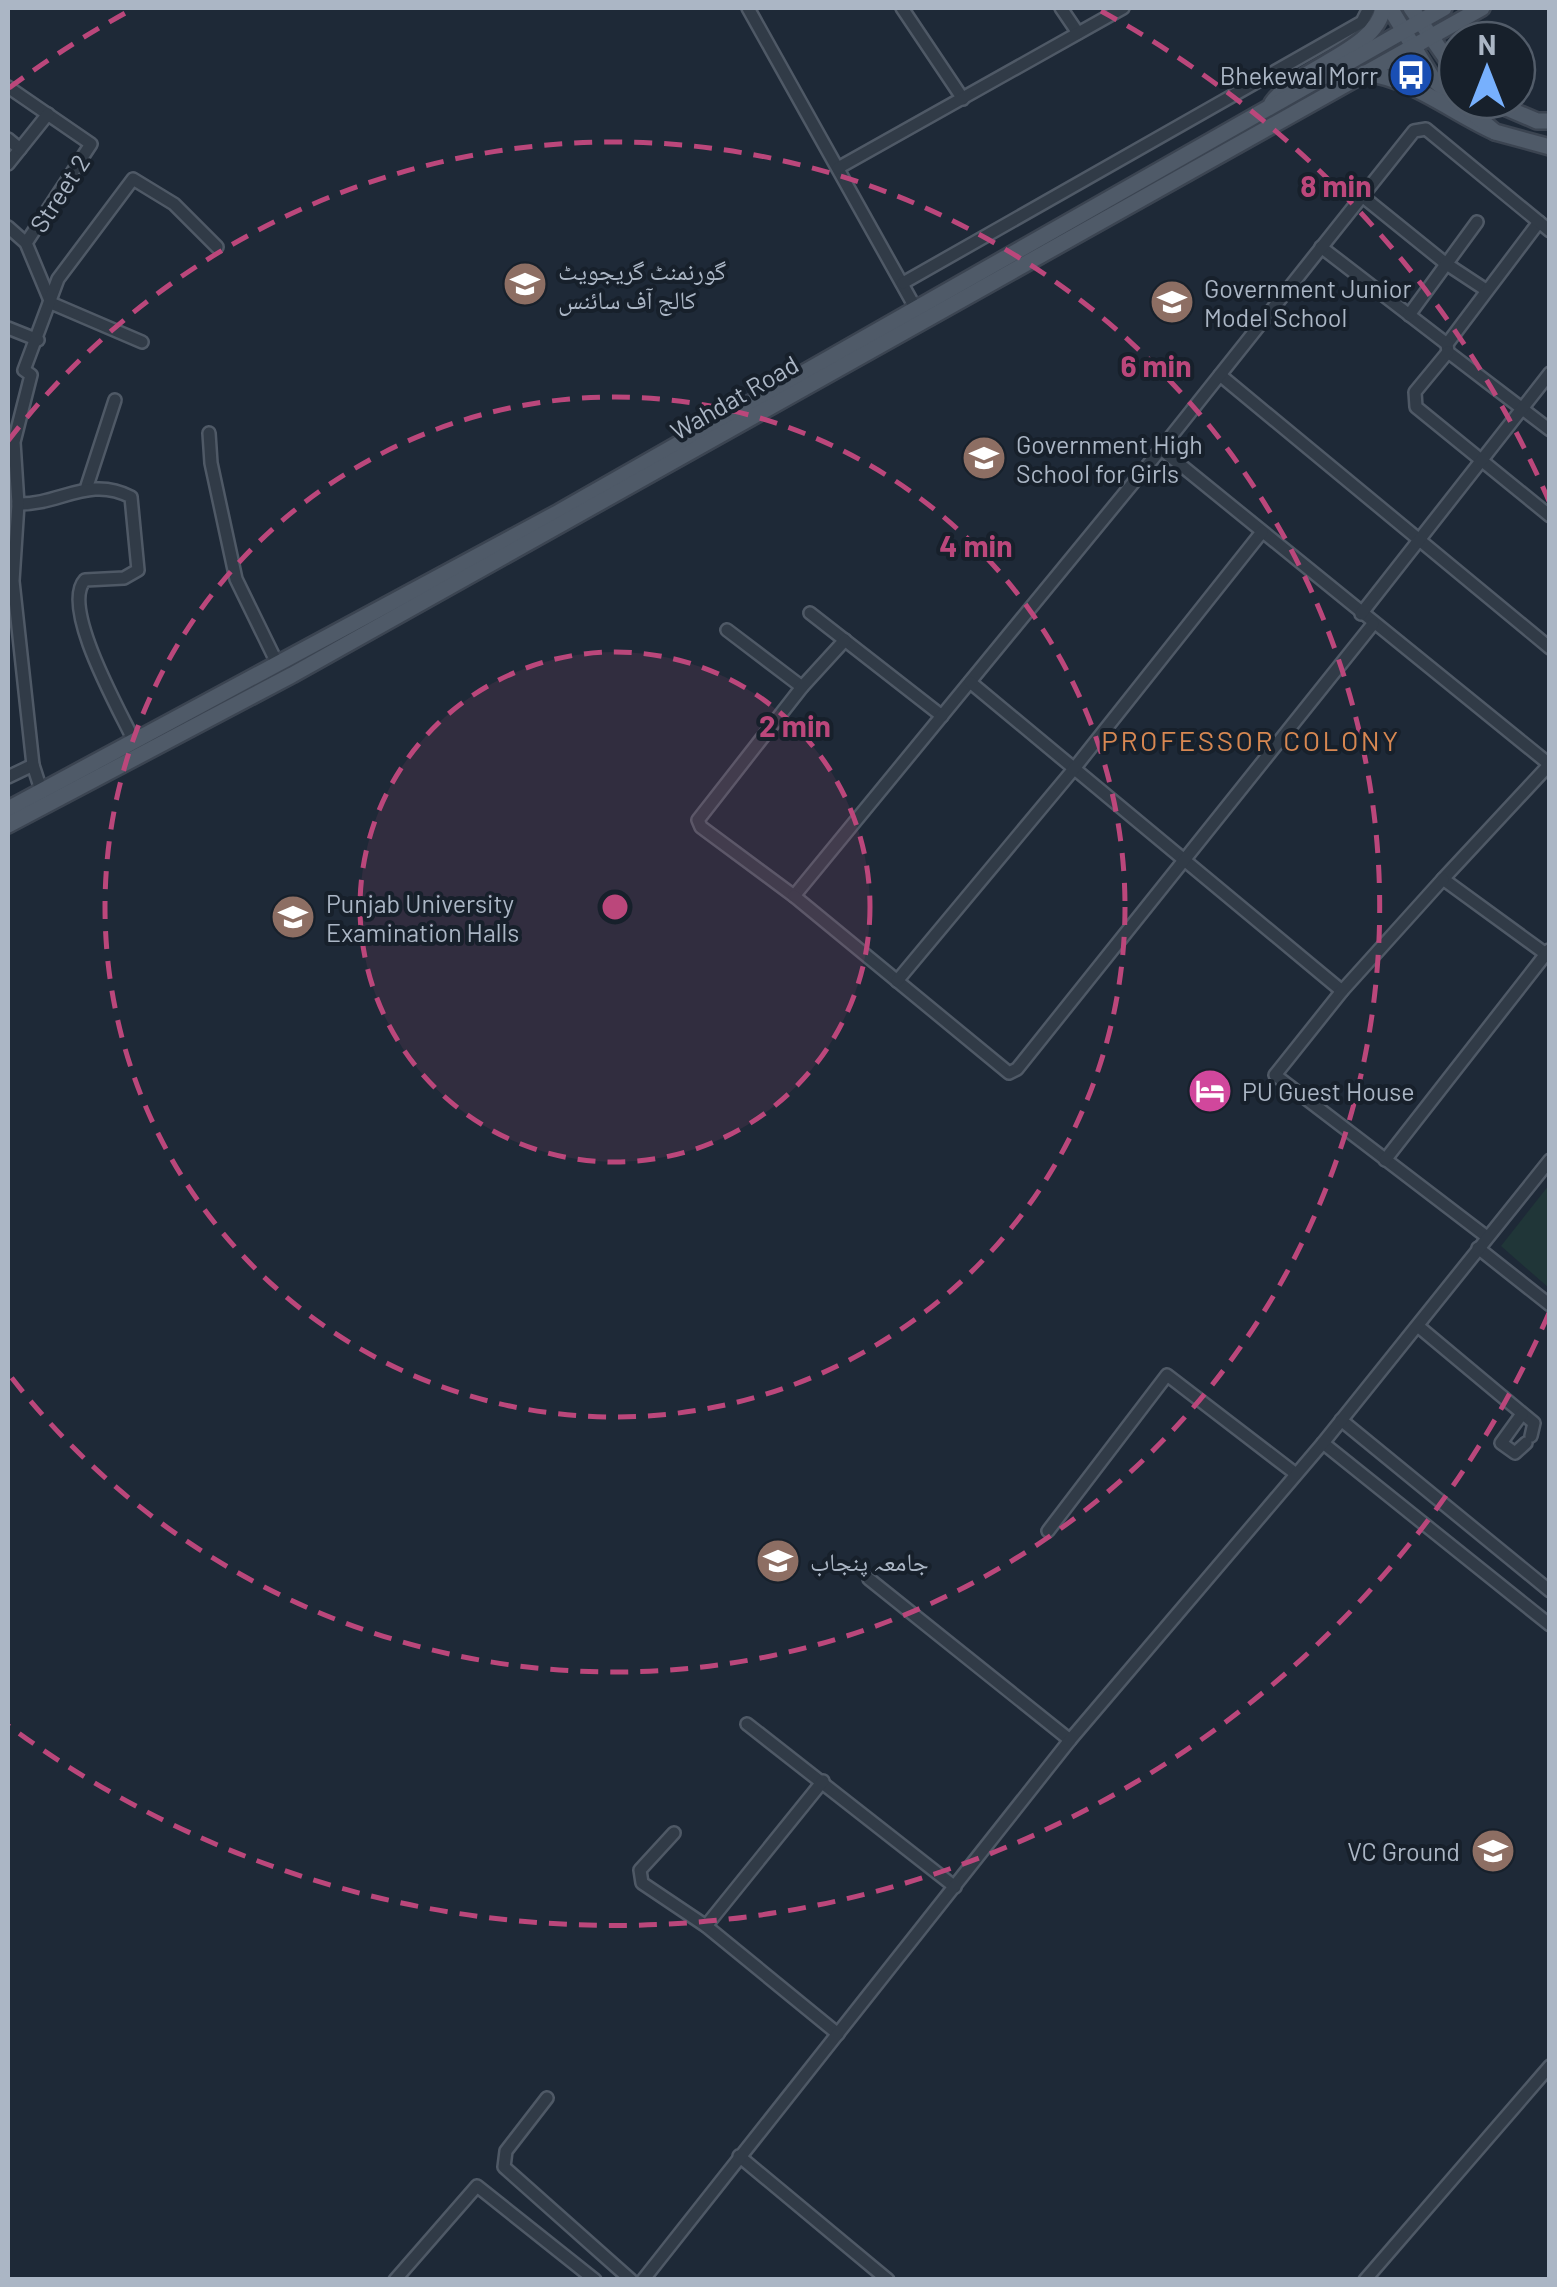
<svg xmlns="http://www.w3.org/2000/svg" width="1557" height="2287" viewBox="0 0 1557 2287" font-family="Barlow,'Noto Naskh Arabic',sans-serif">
	<rect width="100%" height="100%" fill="#1e2937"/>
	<polygon fill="#203638" points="1549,1185 1549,1288 1501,1246"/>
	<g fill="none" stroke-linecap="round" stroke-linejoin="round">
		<defs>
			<g id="minor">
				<polyline points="748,8 916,309"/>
				<polyline points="902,8 963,99"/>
				<polyline points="1061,8 1078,33"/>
				<polyline points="8,87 91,144 26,243"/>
				<polyline points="8,139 20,149 8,164"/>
				<polyline points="20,149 48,114"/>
				<polyline points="838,168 1123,8"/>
				<polyline points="1362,196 1445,263 1486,290"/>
				<polyline points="1539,222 1447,344 1448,352 1550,430"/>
				<polyline points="8,227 26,243 51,303 142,342"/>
				<polyline points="1321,247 1447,344"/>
				<polyline points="903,283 1362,22 1369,8"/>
				<polyline points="1409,315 1477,222"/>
				<polyline points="8,328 38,340"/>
				<polyline points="1448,352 1415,392 1416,407 1550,516"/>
				<polyline points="1220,375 1550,648"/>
				<polyline points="209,433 211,463 236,579 278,665"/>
				<polyline points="1161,449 1549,764"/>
				<polyline points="87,486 115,400"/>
				<path d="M18,504c42,1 71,-29 113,-7l7,73 -14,8 -39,2c-25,27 35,131 49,161"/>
				<polyline points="810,613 942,716"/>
				<polyline points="1361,614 1550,373"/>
				<polyline points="727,630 802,687"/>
				<polyline points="845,640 802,687 698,820 701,827 794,896 1161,449 1414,131 1426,129 1550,231"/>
				<polyline points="970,682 1342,991"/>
				<polyline points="1550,764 1443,879 1550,957"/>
				<polyline points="8,777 33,765"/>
				<polyline points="43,796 33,765 13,581 18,504 14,442 31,375 24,370 58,279 133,179 174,204 217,247"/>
				<polyline points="1443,879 1342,991 1275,1075 1487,1237"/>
				<polyline points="794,896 1009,1073 1017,1069 1373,624"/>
				<polyline points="897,981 1073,770 1262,532"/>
				<polyline points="1385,1160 1549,950"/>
				<polyline points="1478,1248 1550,1305"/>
				<polyline points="1419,1327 1534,1423 1531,1436"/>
				<polyline points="1522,1414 1501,1443 1515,1453 1526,1443"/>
				<polyline points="1341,1420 1550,1591"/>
				<polyline points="1323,1443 1550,1625"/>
				<polyline points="1048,1531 1167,1375 1296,1474"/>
				<polyline points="869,1579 1070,1740"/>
				<polyline points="747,1724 955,1887"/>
				<polyline points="674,1833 640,1870 642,1883 706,1926 838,2034"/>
				<polyline points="706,1926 823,1781"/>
				<polyline points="547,2098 506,2151 504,2167 631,2280"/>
				<polyline points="739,2156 888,2280"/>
				<polyline points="395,2280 477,2186 595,2280"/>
				<polyline points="643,2280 1070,1740 1323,1443 1550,1160"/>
				<polyline points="1365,2280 1550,2066"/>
			</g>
			<g id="major">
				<polyline points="1390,8 1433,79 1457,100"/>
				<polyline points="1411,8 1457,74"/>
				<path d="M1364,73c47,5 87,39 131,59"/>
				<polyline points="1457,100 1495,132 1550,147"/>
				<polyline points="1488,100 1537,121 1550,121"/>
				<path d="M1272,103c26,-36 104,-52 111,-95"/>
				<polyline points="8,809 559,512 1444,8"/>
				<polyline points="8,825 292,675 1482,8"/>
			</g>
		</defs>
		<use href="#minor" stroke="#4f5966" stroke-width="16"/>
		<use href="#major" stroke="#3b4451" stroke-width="20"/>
		<use href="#minor" stroke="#313b47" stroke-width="11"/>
		<use href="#major" stroke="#4f5a68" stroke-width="15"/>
	</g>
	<circle cx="615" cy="907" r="255" fill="#bb477b" fill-opacity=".12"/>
	<g fill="none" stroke="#bb477b" stroke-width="5" stroke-dasharray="18 12">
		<circle cx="615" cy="907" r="255"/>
		<circle cx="615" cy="907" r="510"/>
		<path d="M8 441A765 765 0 1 1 8 1373"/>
		<path d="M1549 1313A1019 1019 0 0 1 9 1726M9 88A1019 1019 0 0 1 129 11M1101 11A1019 1019 0 0 1 1549 501"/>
	</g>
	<defs>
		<symbol id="bus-disc" viewBox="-11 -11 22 22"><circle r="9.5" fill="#1a4fb4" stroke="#17202b"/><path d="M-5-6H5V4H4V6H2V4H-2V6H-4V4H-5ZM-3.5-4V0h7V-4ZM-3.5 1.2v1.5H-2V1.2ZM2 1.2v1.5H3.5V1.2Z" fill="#fff"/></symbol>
		<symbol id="school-disc" viewBox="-11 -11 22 22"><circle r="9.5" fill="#8d6e63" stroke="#17202b"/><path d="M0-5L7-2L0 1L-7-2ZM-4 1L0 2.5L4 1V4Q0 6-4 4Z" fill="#fff"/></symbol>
		<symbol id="hotel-disc" viewBox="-11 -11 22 22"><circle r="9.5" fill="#d1479c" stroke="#17202b"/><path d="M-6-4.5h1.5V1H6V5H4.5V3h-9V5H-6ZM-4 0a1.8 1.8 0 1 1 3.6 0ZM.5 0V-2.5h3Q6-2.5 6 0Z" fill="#fff"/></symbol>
		<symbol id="university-disc" viewBox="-11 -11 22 22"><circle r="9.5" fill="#8d6e63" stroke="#17202b"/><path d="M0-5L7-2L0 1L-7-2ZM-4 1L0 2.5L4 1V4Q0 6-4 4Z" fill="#fff"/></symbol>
	</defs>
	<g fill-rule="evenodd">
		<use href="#bus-disc" x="1386" y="50" width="50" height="50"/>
		<use href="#school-disc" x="500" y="259" width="50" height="50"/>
		<use href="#school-disc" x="1147" y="277" width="50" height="50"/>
		<use href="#school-disc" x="959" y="433" width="50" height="50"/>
		<use href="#school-disc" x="268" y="892" width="50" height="50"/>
		<use href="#hotel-disc" x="1185" y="1066" width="50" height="50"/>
		<use href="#university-disc" x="753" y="1536" width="50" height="50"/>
		<use href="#university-disc" x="1468" y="1826" width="50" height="50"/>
	</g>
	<g text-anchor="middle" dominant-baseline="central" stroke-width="8" stroke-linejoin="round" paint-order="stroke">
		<g font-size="25" fill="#abb6c5" stroke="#17202b" text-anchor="start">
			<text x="1378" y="75" text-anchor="end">Bhekewal Morr</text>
			<text x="558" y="270">گورنمنٹ گریجویٹ<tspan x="558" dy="29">کالج آف سائنس</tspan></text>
			<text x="1204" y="288">Government Junior<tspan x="1204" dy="29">Model School</tspan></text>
			<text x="1016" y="444">Government High<tspan x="1016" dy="29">School for Girls</tspan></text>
			<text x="326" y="903">Punjab University<tspan x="326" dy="29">Examination Halls</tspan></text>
			<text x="1242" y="1091">PU Guest House</text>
			<text x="810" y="1561">جامعہ پنجاب</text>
			<text x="1460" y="1851" text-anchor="end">VC Ground</text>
		</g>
		<g font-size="25" fill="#abb6c5" stroke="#17202b">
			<text transform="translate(59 193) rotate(-57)">Street 2</text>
			<text transform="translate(734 397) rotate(-30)">Wahdat Road</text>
		</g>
		<g font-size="28" letter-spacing="2.5" fill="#d88852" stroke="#17202b">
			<text x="1251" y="740">PROFESSOR COLONY</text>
		</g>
	</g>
	<circle cx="615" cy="907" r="15" fill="#bb477b" stroke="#17202b" stroke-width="5"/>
	<g font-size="30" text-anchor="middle" font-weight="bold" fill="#bb477b" stroke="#17202b" stroke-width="8" stroke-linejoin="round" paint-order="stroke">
		<text x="1336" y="197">8 min</text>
		<text x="1156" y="377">6 min</text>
		<text x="976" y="557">4 min</text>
		<text x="795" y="737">2 min</text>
	</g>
	<rect width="1557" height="2287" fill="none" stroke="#abb6c5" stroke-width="20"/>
	<g transform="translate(1487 70)"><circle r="48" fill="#17202b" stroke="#525c69" stroke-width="2.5"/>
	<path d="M0-8L18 38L0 25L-18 38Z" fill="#77b0fd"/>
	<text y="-15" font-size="28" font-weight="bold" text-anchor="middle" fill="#abb6c5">N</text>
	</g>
</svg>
